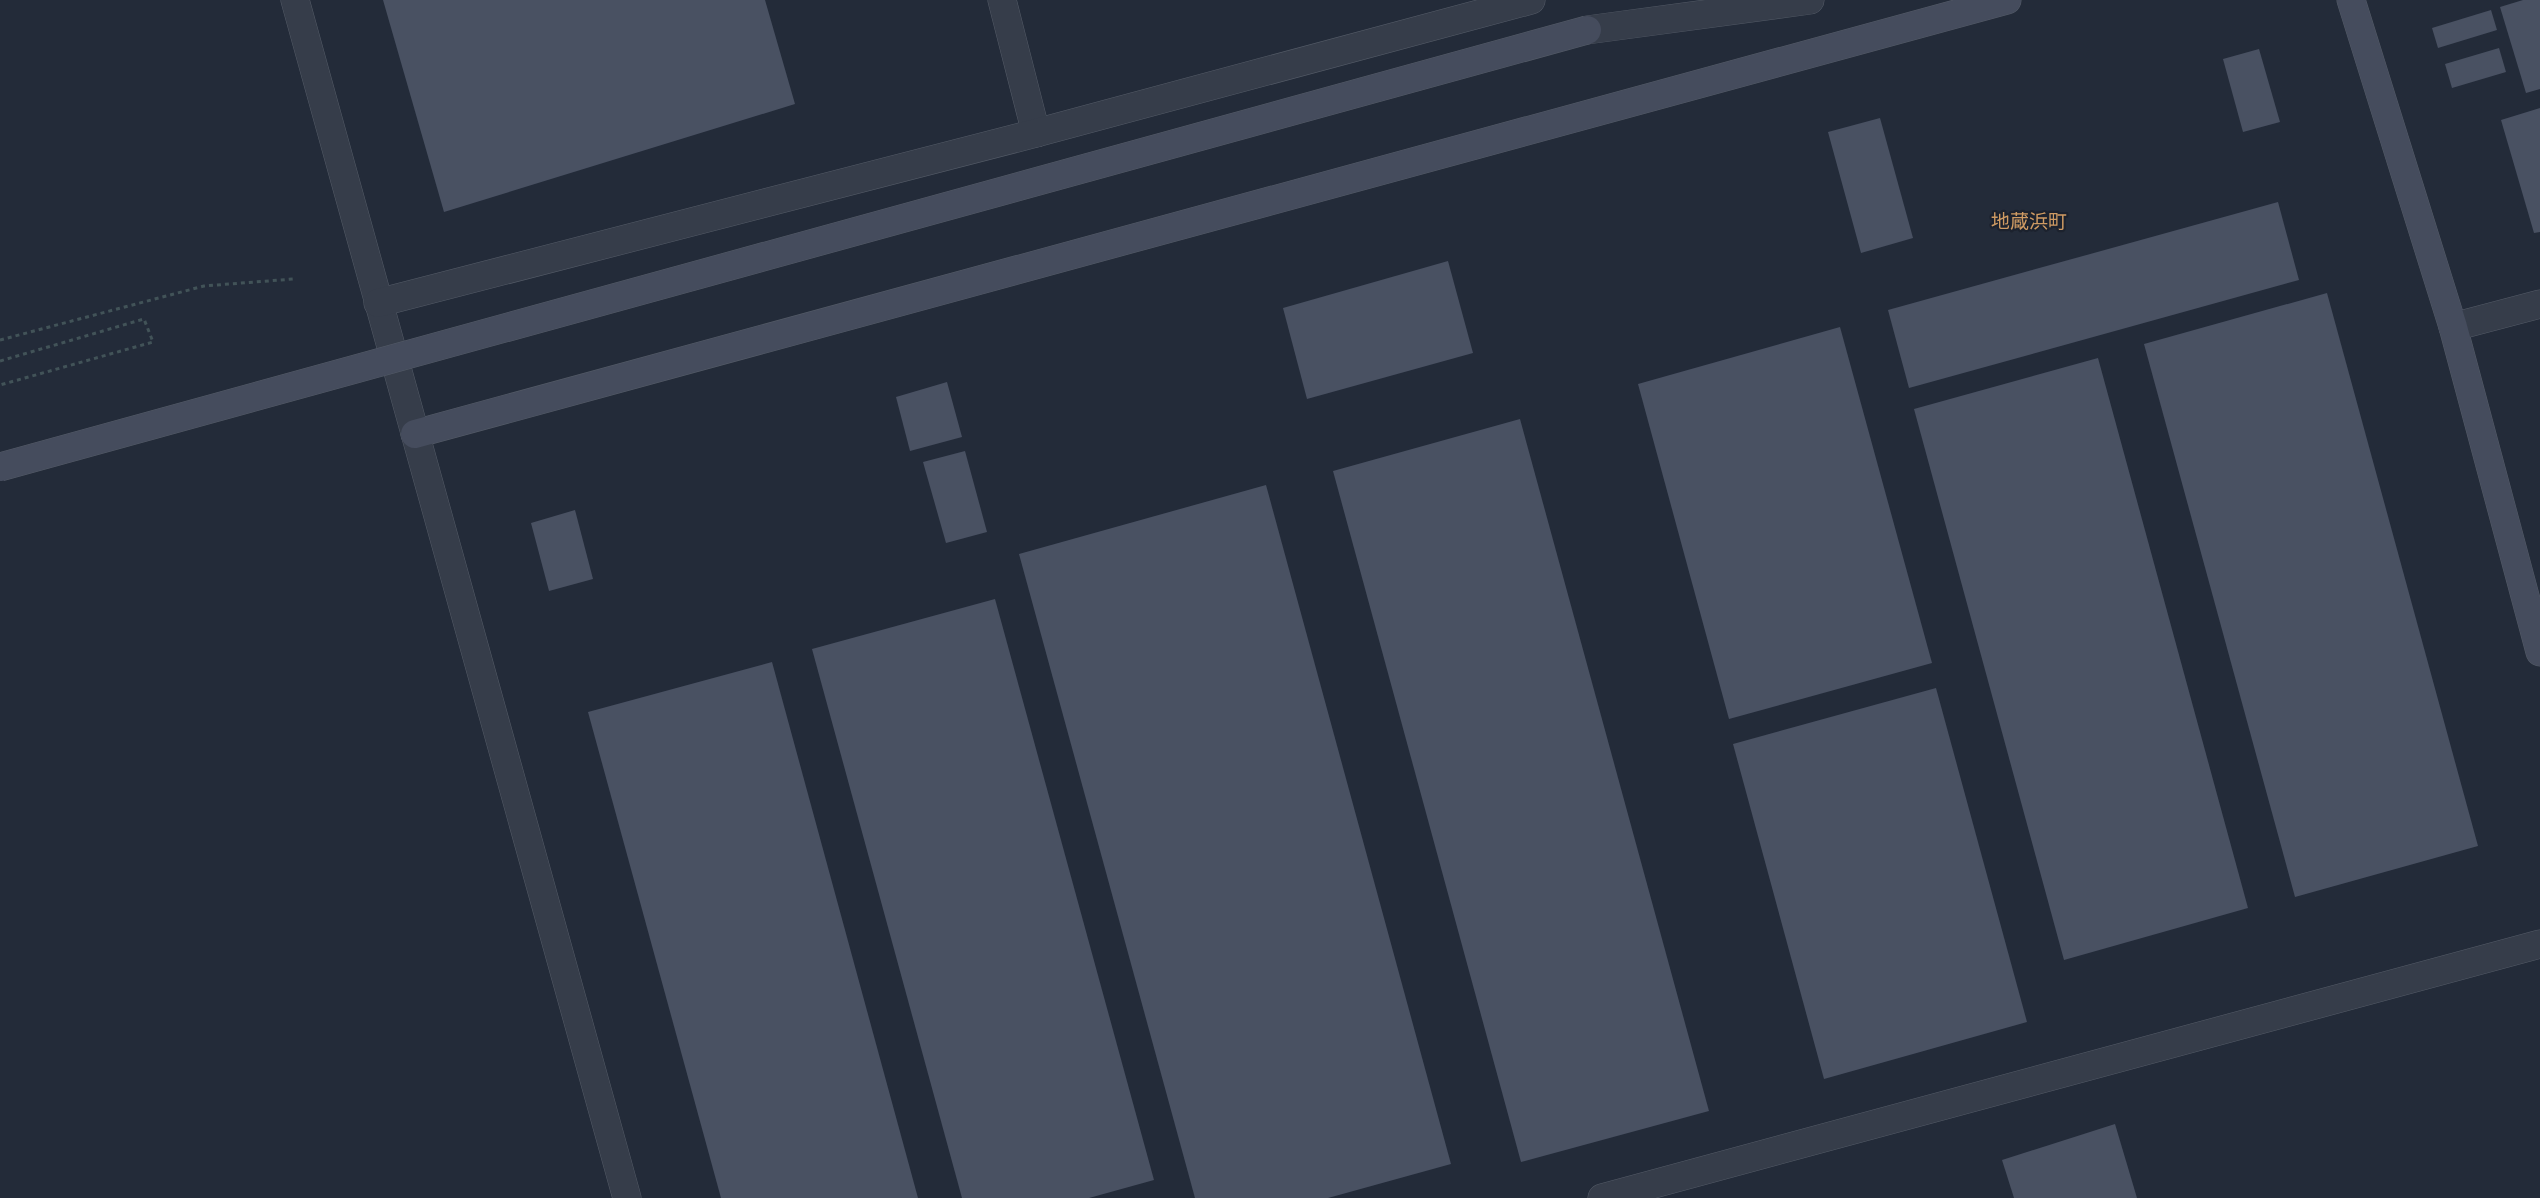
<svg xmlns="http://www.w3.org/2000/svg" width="2540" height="1198" viewBox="0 0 2540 1198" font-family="'Fira Sans','Noto Sans JP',sans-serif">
	<rect width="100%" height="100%" fill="#232b39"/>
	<g fill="#495162">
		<polygon points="383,0 765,0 795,104 444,212"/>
		<polygon points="2523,0 2540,0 2540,89 2526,93 2500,7"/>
		<polygon points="2491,10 2497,30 2438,48 2432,28"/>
		<polygon points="2499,48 2506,72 2452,88 2445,64"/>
		<polygon points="2259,49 2280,122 2243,132 2223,59"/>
		<polygon points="2540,108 2540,232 2534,233 2501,120"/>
		<polygon points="1880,118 1913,238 1861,253 1828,132"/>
		<polygon points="2278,202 2299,280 1909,388 1888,310"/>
		<polygon points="1448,261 1473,353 1307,399 1283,308"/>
		<polygon points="2327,293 2478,846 2295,897 2144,344"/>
		<polygon points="1840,327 1932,663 1729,719 1638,384"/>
		<polygon points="2098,358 2248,908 2064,960 1914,409"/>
		<polygon points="947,382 962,437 910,451 896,397"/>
		<polygon points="1520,419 1709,1111 1521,1162 1333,471"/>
		<polygon points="965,451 987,532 946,543 923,462"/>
		<polygon points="1266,485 1451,1164 1328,1198 1195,1198 1019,554"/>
		<polygon points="575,510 593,579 549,591 531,523"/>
		<polygon points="995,599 1154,1180 1089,1198 962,1198 812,649"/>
		<polygon points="772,662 918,1198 721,1198 588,712"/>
		<polygon points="1936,688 2027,1022 1824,1079 1733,744"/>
		<polygon points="2115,1124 2137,1198 2014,1198 2002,1160"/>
	</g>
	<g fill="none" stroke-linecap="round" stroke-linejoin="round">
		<defs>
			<g id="street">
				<polyline points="295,0 627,1198"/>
				<polyline points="1002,0 1036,133"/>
				<polyline points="1587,30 1810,0"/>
				<polyline points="378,303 1036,133 1531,0"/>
				<polyline points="2453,327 2540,304"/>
				<polyline points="1602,1198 2540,944"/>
			</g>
			<g id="secondary">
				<polyline points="2351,0 2453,327 2540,652"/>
				<polyline points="415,434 2007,0"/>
			</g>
		</defs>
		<use href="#street" stroke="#545b67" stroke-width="29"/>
		<use href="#secondary" stroke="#545b67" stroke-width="29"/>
		<g stroke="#425358" stroke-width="3" stroke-dasharray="4 4" stroke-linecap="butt">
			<polyline points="0,340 204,286 293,279"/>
			<polyline points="0,361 144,319 153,342 0,385"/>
		</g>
		<use href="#street" stroke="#363d4a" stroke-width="28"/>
		<use href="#secondary" stroke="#454c5d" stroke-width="28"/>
		<defs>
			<polyline id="secondary-bridge" points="0,467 1587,30"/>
		</defs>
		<use href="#secondary-bridge" stroke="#545b67" stroke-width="29" stroke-linecap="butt"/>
		<use href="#secondary-bridge" stroke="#454c5d" stroke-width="28"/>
	</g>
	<g text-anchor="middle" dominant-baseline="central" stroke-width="4.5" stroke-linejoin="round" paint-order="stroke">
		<g font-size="19" fill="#cf9b63" stroke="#1c222e">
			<text x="2029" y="221">地蔵浜町</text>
		</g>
	</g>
</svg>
